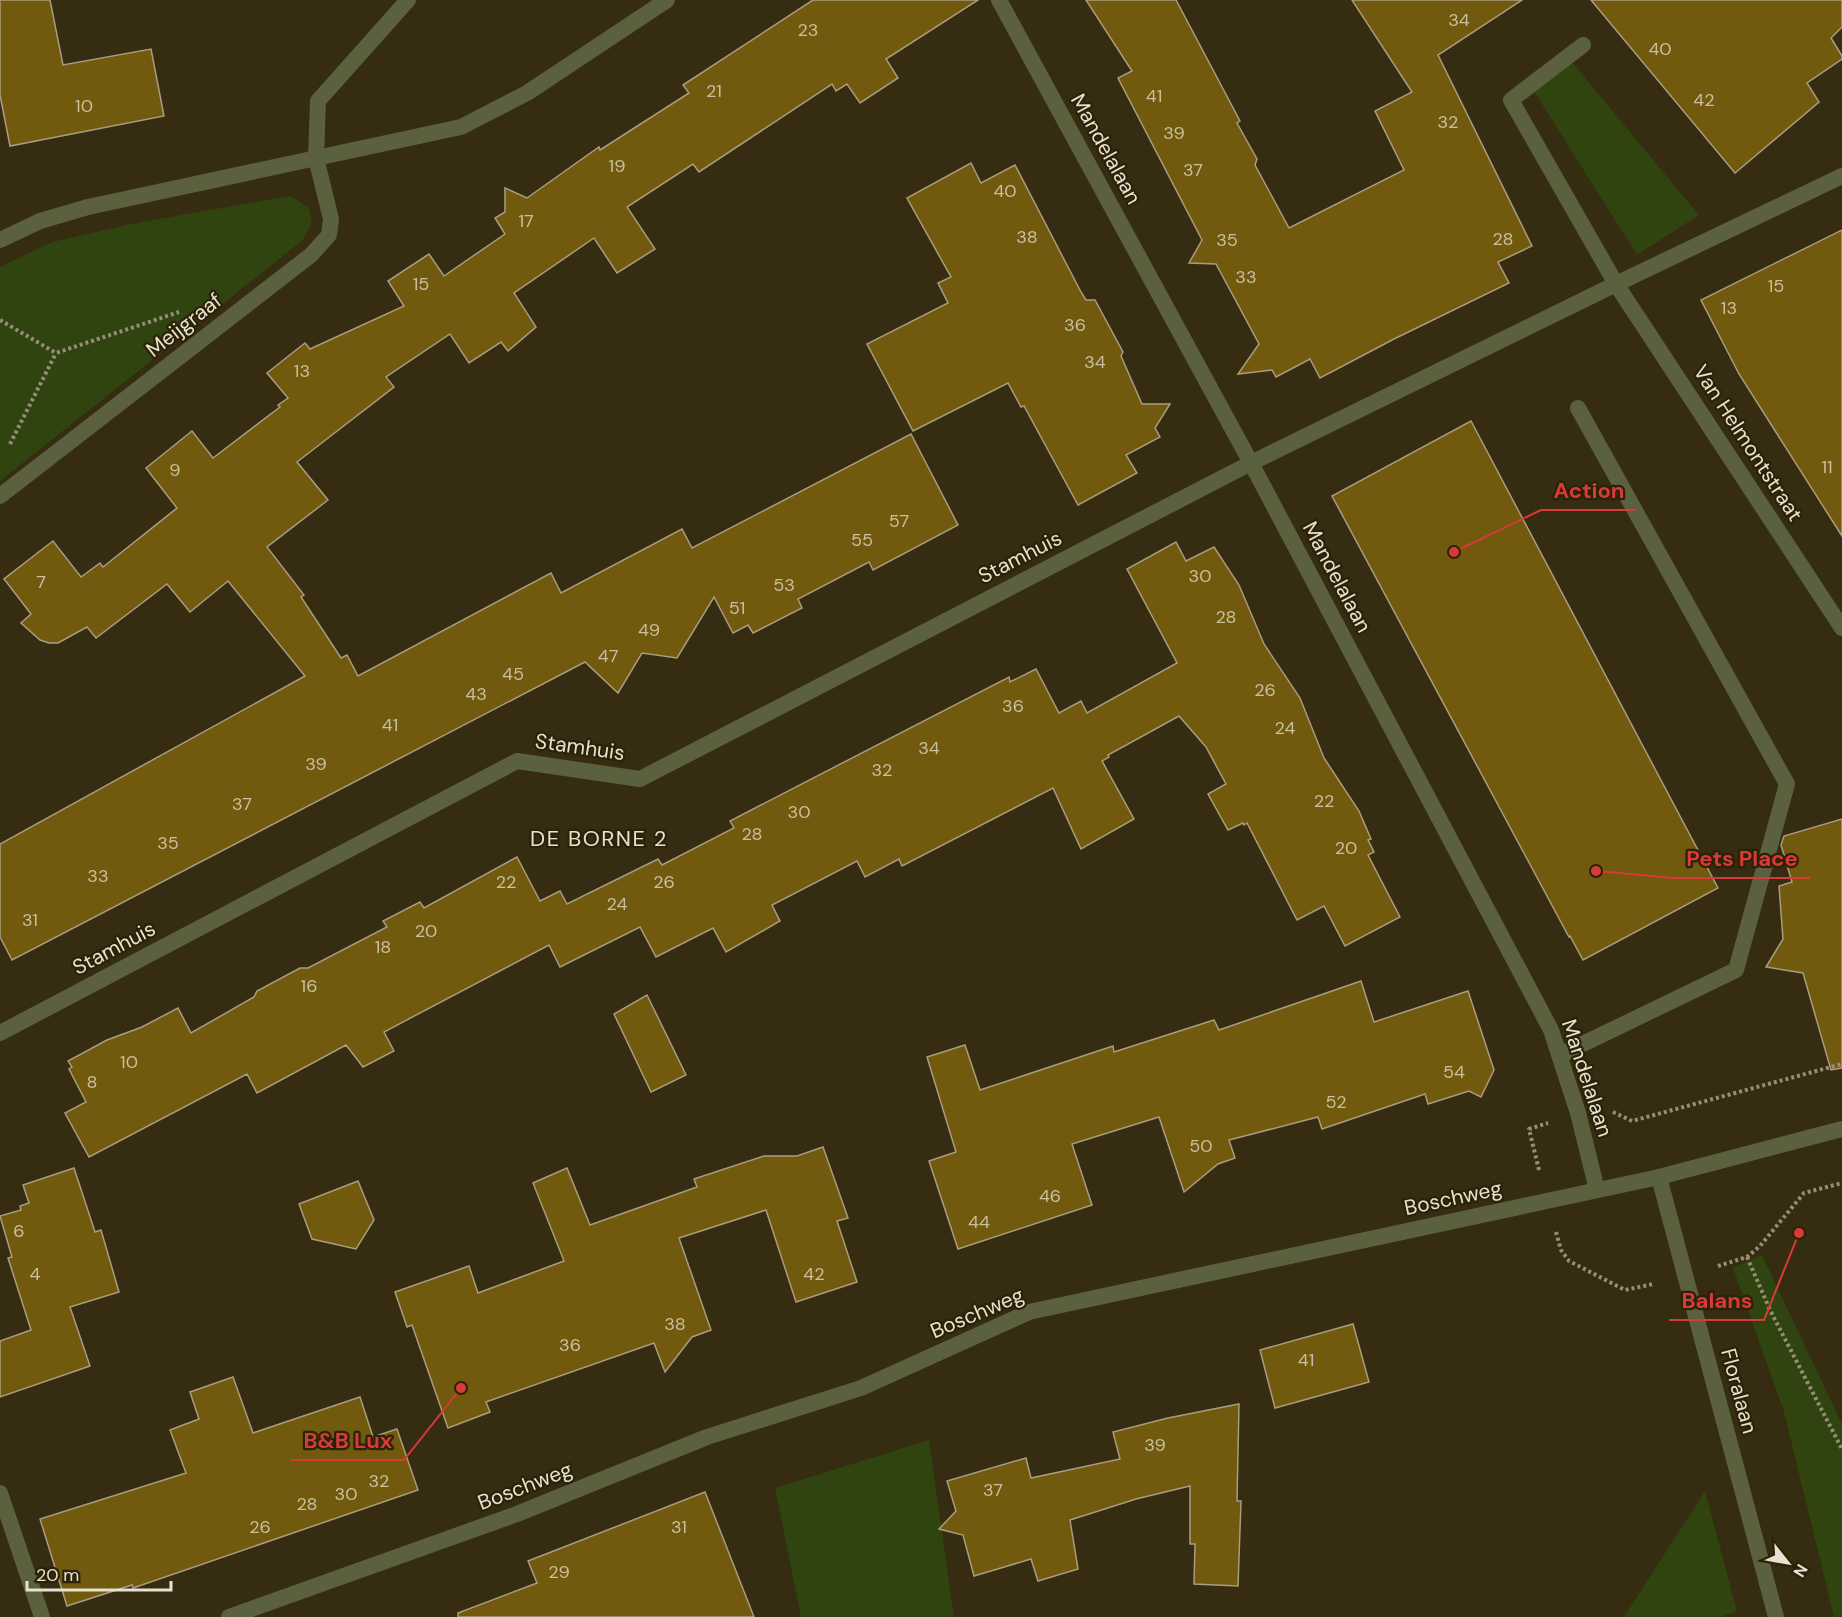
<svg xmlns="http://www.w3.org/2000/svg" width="1842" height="1617" viewBox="0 0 1842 1617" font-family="'DM Sans',sans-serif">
	<rect width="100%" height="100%" fill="#362c11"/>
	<g fill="#2f440e">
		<polygon points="1571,61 1699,215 1637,255 1530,85"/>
		<polygon points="290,196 308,207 312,222 303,240 0,481 0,267 52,242 141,222"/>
		<polygon points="1762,1255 1842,1424 1842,1617 1834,1617 1784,1412 1733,1268"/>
		<polygon points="929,1440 954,1617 801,1617 775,1488"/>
		<polygon points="1705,1491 1737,1611 1721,1617 1624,1617"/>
	</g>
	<g fill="#71590d" stroke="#a99d80" stroke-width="1.5">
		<polygon points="0,0 50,0 63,65 151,49 164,116 10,146 0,95"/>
		<polygon points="813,0 978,0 886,59 898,78 860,103 847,84 836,91 832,84 699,172 693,164 627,207 655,249 617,273 594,238 514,293 536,327 508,351 501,342 469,363 450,334 386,377 394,387 297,462 328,500 267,547 304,595 301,597 341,658 347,655 358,676 551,573 561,593 682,529 692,548 911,434 958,525 873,570 869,562 798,599 802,608 753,633 748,625 733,633 714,597 677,658 642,653 618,693 585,662 12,960 0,937 0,844 305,676 228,581 190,612 167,584 96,638 87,627 58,643 49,643 40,640 21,623 31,614 4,579 53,541 81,577 100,563 103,567 177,508 146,468 192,431 213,458 280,407 278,405 288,398 267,373 305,343 310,349 404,306 388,281 429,254 444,276 505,234 495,218 505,212 505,188 527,198 599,147 600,150 689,93 683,85"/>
		<polygon points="1086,0 1176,0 1240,121 1237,123 1257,159 1255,165 1289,228 1404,170 1375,111 1412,92 1352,0 1522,0 1438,55 1532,246 1498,262 1509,283 1394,339 1320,378 1310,359 1276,377 1272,370 1238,374 1259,344 1216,264 1189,263 1202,240 1118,78 1132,71"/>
		<polygon points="1591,0 1842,0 1842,27 1831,38 1842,56 1842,59 1807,83 1819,102 1735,173"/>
		<polygon points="971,163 981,183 1015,165 1081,292 1086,300 1095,300 1123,352 1121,356 1142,404 1170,404 1155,428 1160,437 1126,455 1137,473 1078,505 1024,406 1021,407 1008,383 913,431 867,344 948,303 938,283 951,277 907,198"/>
		<polygon points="1842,230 1842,536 1739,374 1701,300"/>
		<polygon points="1471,421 1718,888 1583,960 1570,936 1569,937 1332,496"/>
		<polygon points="1176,542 1186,561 1214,547 1239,585 1264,644 1300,698 1324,758 1359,811 1371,839 1368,840 1374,852 1368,855 1400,917 1345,946 1324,906 1297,920 1247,823 1244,825 1243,823 1228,830 1208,794 1226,784 1206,747 1179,716 1108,755 1109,757 1102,761 1134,819 1081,849 1053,788 902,866 899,859 865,877 857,861 772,905 780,921 726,952 713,928 656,957 640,927 560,967 549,945 384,1032 394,1051 363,1067 346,1045 257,1093 247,1074 89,1157 65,1113 86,1102 69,1069 72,1067 68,1061 107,1040 142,1027 178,1008 191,1033 254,997 257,991 300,968 308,968 387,927 383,921 420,902 424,908 517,857 540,901 560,891 567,904 658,859 662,865 734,828 730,821 1009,677 1010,682 1036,669 1059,713 1081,701 1087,713 1177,663 1127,569"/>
		<polygon points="1842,819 1842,1068 1831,1070 1803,973 1766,967 1783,939 1779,886 1792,882 1781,845 1784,836"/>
		<polygon points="1361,981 1374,1022 1468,991 1494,1070 1481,1097 1469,1091 1428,1104 1425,1094 1322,1129 1318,1117 1229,1140 1235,1158 1218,1164 1184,1192 1159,1117 1072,1144 1092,1205 958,1249 929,1161 956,1152 927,1057 965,1045 980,1090 1113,1046 1114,1052 1214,1020 1219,1030"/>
		<polygon points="647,995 686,1075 651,1092 614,1014"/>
		<polygon points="823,1147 848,1218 837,1221 857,1282 796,1302 766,1210 679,1238 711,1330 692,1337 665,1372 654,1343 486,1402 490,1412 448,1428 412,1325 407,1327 395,1292 469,1266 478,1293 564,1261 533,1183 567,1168 590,1225 697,1187 694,1179 764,1156 797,1156"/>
		<polygon points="74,1168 95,1232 101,1230 119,1292 70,1307 90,1366 0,1397 0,1341 31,1330 8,1258 12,1257 0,1216 21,1210 20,1206 29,1203 23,1185"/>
		<polygon points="358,1181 374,1220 356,1249 312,1239 299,1204"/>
		<polygon points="1353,1324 1369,1382 1275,1408 1260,1350"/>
		<polygon points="233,1377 253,1433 360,1397 373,1437 397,1429 418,1490 133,1588 132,1585 67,1606 40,1519 186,1473 170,1430 199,1419 190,1392"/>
		<polygon points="1239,1404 1237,1501 1241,1501 1238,1586 1194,1584 1195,1544 1190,1544 1190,1486 1136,1499 1070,1520 1078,1569 1038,1581 1031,1559 974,1576 963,1535 939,1529 956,1511 947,1481 1026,1458 1031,1478 1120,1459 1113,1432 1168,1418"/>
		<polygon points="705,1492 754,1617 458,1617 458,1613 537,1583 528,1561"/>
	</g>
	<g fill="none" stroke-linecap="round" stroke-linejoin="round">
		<g stroke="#968e79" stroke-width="4" stroke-dasharray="3 3" stroke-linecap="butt">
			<polyline points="0,320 56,353 179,312"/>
			<polyline points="10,444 56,353"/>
			<polyline points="1613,1112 1632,1121 1842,1064"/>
			<polyline points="1539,1170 1529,1129 1548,1123"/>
			<polyline points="1556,1232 1561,1250 1569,1261 1625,1290 1653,1284"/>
			<polyline points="1747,1257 1770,1310 1842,1449"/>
			<polyline points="1718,1266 1747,1257 1760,1246 1804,1193 1842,1183"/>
		</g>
		<g stroke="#5b613f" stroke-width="16">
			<polyline points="999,0 1251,463 1551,1030 1578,1113 1597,1190"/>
			<polyline points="1583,45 1511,100 1616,284 1842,628"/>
			<polyline points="0,240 40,221 88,207 461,127 527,93 667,0"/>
			<polyline points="0,496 311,255 329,235 331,219 316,158 318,101 408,0"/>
			<polyline points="0,1033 517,761 640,779 1251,463 1616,284 1842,176"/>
			<polyline points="1560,1055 1736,970 1787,784 1578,408"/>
			<polyline points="1659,1177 1776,1617"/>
			<polyline points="0,1493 42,1617"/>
		</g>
		<polyline stroke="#5b613f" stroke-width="16" points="229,1617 517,1514 707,1437 861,1388 1029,1312 1659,1177 1842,1129"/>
	</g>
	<g text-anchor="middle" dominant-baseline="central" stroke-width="4.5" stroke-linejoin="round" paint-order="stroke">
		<g font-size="18" fill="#cabfa1">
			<text x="1459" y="20">34</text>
			<text x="808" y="30">23</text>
			<text x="1660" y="49">40</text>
			<text x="714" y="91">21</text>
			<text x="1154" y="96">41</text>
			<text x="1704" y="100">42</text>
			<text x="84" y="106">10</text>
			<text x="1448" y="122">32</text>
			<text x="1174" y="133">39</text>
			<text x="617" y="166">19</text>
			<text x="1193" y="170">37</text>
			<text x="1005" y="191">40</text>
			<text x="526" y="221">17</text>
			<text x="1027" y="237">38</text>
			<text x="1503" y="239">28</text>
			<text x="1227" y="240">35</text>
			<text x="1246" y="277">33</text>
			<text x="421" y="284">15</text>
			<text x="1776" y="286">15</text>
			<text x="1729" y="308">13</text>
			<text x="1075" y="325">36</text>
			<text x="1095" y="362">34</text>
			<text x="302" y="371">13</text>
			<text x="1827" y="467">11</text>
			<text x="175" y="470">9</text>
			<text x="899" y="521">57</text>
			<text x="862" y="540">55</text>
			<text x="1200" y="576">30</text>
			<text x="41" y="582">7</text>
			<text x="784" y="585">53</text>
			<text x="737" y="608">51</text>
			<text x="1226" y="617">28</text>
			<text x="649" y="630">49</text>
			<text x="608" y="656">47</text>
			<text x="513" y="674">45</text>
			<text x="1265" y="690">26</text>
			<text x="476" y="694">43</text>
			<text x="1013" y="706">36</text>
			<text x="390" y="725">41</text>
			<text x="1285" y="728">24</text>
			<text x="929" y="748">34</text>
			<text x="316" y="764">39</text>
			<text x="882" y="770">32</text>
			<text x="1324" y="801">22</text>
			<text x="242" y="804">37</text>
			<text x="799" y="812">30</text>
			<text x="752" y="834">28</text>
			<text x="168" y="843">35</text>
			<text x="1346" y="848">20</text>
			<text x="98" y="876">33</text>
			<text x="506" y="882">22</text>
			<text x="664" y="882">26</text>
			<text x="617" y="904">24</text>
			<text x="30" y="920">31</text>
			<text x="426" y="931">20</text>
			<text x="383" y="947">18</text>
			<text x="309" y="986">16</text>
			<text x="129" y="1062">10</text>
			<text x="1454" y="1072">54</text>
			<text x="92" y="1082">8</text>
			<text x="1336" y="1102">52</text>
			<text x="1201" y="1146">50</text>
			<text x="1050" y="1196">46</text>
			<text x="979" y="1222">44</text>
			<text x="19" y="1231">6</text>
			<text x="35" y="1274">4</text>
			<text x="814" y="1274">42</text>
			<text x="675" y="1324">38</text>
			<text x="570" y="1345">36</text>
			<text x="1306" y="1360">41</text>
			<text x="1155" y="1445">39</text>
			<text x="379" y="1481">32</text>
			<text x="993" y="1490">37</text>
			<text x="346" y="1494">30</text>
			<text x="307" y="1504">28</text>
			<text x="260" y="1527">26</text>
			<text x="679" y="1527">31</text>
			<text x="559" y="1572">29</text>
		</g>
		<g font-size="21" fill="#e7e1d2" stroke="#2b2207">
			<text transform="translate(1106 149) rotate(61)">Mandelalaan</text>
			<text transform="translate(184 325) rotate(-38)">Meijgraaf</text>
			<text transform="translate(1748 443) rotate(57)">Van Helmontstraat</text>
			<text transform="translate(1020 557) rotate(-27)">Stamhuis</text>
			<text transform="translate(1337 577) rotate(62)">Mandelalaan</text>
			<text transform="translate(580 747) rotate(8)">Stamhuis</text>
			<text transform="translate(114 948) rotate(-28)">Stamhuis</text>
			<text transform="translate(1587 1078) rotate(72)">Mandelalaan</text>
			<text transform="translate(1453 1198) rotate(-12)">Boschweg</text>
			<text transform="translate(977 1313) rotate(-23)">Boschweg</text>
			<text transform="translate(1739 1391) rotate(75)">Floralaan</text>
			<text transform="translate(525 1486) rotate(-21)">Boschweg</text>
		</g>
		<g font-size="22" letter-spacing="1.5" fill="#e7e1d2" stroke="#2b2207">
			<text x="599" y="838">DE BORNE 2</text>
		</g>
	</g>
	<path fill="none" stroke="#d83a39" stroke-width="2" d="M1454 552L1541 510H1636M1596 871L1674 878H1810M1799 1233L1764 1320H1669M461 1388L404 1460H291"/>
	<g fill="#d83a39" stroke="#2b2207" stroke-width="2">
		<circle cx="1454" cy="552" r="6"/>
		<circle cx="1596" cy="871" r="6"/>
		<circle cx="1799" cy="1233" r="6"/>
		<circle cx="461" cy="1388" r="6"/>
	</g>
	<g font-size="22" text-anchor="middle" font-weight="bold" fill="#d83a39" stroke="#2b2207" stroke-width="4.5" stroke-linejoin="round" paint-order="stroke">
		<text x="1589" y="498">Action</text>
		<text x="1742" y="866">Pets Place</text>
		<text x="1717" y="1308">Balans</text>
		<text x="348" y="1448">B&amp;B Lux</text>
	</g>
	<g transform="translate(1788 1563) rotate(121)" stroke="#2b2207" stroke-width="4.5" paint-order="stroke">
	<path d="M0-4.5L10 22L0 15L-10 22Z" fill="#e7e1d2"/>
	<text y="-9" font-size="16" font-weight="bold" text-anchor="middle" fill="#e7e1d2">N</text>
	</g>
	<path d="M27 1581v9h144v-9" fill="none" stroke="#e7e1d2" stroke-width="3"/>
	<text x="36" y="1581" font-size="18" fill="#e7e1d2" stroke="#2b2207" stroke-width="4.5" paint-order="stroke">20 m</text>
</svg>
